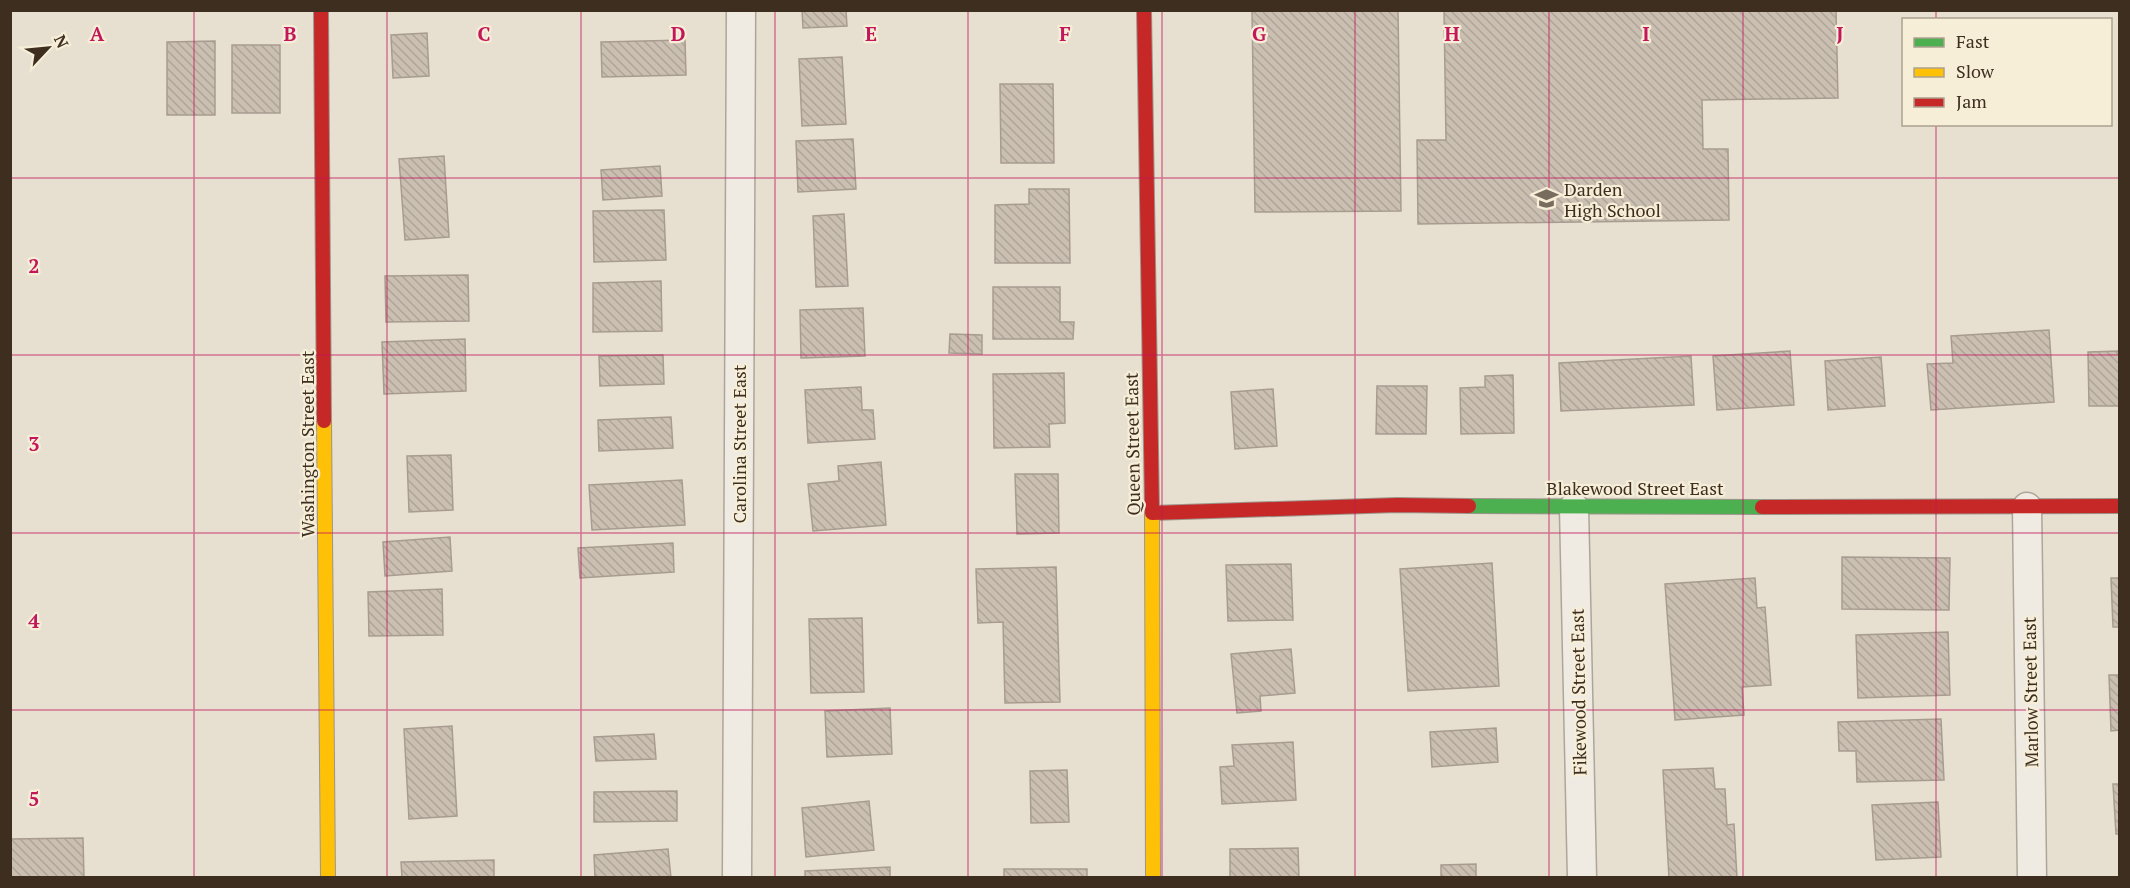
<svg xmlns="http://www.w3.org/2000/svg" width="2130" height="888" viewBox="0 0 2130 888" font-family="'PT Serif',serif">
	<defs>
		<pattern id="building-back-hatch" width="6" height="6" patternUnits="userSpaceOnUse" patternTransform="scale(1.5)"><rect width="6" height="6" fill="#cbbfb2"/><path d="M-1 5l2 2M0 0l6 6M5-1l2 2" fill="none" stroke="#afa499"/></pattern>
	</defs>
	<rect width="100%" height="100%" fill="#e7e0d1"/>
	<g fill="url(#building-back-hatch)" stroke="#a89c90" stroke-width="1.5">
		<polygon points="802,10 846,10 847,26 803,28"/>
		<polygon points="1252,10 1398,10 1401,211 1255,212"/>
		<polygon points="1444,10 1836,10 1838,98 1702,100 1703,149 1728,149 1729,220 1418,224 1417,140 1446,140"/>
		<polygon points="427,33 429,76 393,78 391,35"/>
		<polygon points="685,40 686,75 602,77 601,42"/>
		<polygon points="215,41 215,115 167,115 167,42"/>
		<rect x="232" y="45" width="48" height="68"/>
		<polygon points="842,57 846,124 802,126 799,59"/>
		<polygon points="1000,84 1053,84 1054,163 1001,163"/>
		<polygon points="853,139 856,189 798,192 796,141"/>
		<polygon points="444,156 449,237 405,240 399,159"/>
		<polygon points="660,166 662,196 603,200 601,170"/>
		<polygon points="1029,189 1069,189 1070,263 995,263 995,205 1029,204"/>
		<polygon points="664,210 666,260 594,262 593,211"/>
		<polygon points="844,214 848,286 816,287 813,216"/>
		<polygon points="468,275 469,321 386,322 385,276"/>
		<polygon points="661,281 662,331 593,332 593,283"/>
		<polygon points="993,287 1060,287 1060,322 1074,322 1073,339 993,339"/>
		<polygon points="863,308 865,356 801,358 800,310"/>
		<polygon points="2049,330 2054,402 1931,410 1927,364 1953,363 1951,336"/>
		<polygon points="950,334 982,335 982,354 949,353"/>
		<polygon points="465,339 466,391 384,394 382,342"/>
		<polygon points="1790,351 1794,405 1717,410 1713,356"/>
		<polygon points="2120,351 2120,406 2089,406 2088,352"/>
		<polygon points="663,355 664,384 600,386 599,356"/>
		<polygon points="1691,356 1694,405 1561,411 1559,363"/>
		<polygon points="1881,357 1885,406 1828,410 1825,361"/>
		<polygon points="1064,373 1065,423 1049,424 1050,447 994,448 993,374"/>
		<polygon points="1513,375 1514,433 1461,434 1460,388 1485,387 1485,376"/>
		<polygon points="1377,386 1427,386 1426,434 1376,434"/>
		<polygon points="861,387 862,410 873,410 875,439 808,443 805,390"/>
		<polygon points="1273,389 1277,446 1235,449 1231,392"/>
		<polygon points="671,417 673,448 599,451 598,420"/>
		<polygon points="451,455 453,510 409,512 407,456"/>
		<polygon points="881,462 886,525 813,531 808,484 839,481 838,466"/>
		<polygon points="1015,474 1058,474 1059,533 1017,534"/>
		<polygon points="682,480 685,525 592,530 589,485"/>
		<polygon points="450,537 452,571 385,576 383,542"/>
		<polygon points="673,543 674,572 580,578 578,548"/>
		<polygon points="1842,557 1950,558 1949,610 1842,609"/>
		<polygon points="1492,563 1499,686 1408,691 1400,569"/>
		<polygon points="1291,564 1293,620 1228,621 1226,565"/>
		<polygon points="1056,567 1060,702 1005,703 1003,622 978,623 976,569"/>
		<polygon points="1755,578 1757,608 1765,607 1771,685 1742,687 1744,715 1675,720 1665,584"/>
		<polygon points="2111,578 2120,578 2120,627 2113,627"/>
		<polygon points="442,589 443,635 369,636 368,592"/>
		<polygon points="862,618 864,692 811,693 809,619"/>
		<polygon points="1948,632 1950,695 1858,698 1856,635"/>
		<polygon points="1291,649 1295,693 1260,696 1261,711 1237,713 1231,654"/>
		<polygon points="2109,675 2120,675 2120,730 2111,731"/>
		<polygon points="890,708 892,754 827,757 825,711"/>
		<polygon points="1941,719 1944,780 1857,782 1856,751 1839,751 1838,722"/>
		<polygon points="452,726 457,816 409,819 404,729"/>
		<polygon points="1496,728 1498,762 1432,767 1430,732"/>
		<polygon points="654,734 656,759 596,761 594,737"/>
		<polygon points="1293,742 1296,800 1222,804 1220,767 1234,766 1232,745"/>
		<polygon points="1713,768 1715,789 1725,789 1727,825 1734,824 1737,878 1669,878 1663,770"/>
		<polygon points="1067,770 1069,822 1031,823 1030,771"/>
		<polygon points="2113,784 2120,784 2120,834 2116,834"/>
		<polygon points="677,791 677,821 594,822 594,792"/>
		<polygon points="869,801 874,850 806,857 802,808"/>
		<polygon points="1938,802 1941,857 1876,860 1872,805"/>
		<polygon points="83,838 84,878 10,878 10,839"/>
		<polygon points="1298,848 1299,878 1230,878 1230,849"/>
		<polygon points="668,849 671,878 595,878 594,855"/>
		<polygon points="494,860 494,878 402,878 401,862"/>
		<polygon points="1476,864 1476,878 1441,878 1441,865"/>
		<polygon points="890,867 890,878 805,878 805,871"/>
		<rect x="1004" y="869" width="83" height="9"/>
	</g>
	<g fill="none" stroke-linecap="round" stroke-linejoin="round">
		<defs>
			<g id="street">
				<polyline points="1574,507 1582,878"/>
				<polyline points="2027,507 2032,878"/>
				<polyline points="737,878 741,10"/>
			</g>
			<polyline id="fast" points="1469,506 1762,507"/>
			<g id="slow">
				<polyline points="324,421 328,878"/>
				<polyline points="1152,510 1153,878"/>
			</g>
			<g id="jam">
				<polyline points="321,10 324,421"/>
				<polyline points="1144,10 1152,510"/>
				<polyline points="1762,507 2120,506"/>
				<polyline points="1152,513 1397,505 1469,506"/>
			</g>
		</defs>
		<use href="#street" stroke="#ada599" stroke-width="31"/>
		<use href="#fast" stroke="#9c958a" stroke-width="16"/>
		<use href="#slow" stroke="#9c958a" stroke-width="16"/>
		<use href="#jam" stroke="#9c958a" stroke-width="16"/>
		<use href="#street" stroke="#efebe3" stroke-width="28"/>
		<use href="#fast" stroke="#4caf50" stroke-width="14"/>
		<use href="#slow" stroke="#ffc107" stroke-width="14"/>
		<use href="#jam" stroke="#c62828" stroke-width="14"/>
	</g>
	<path fill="none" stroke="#c2185b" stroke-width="1.5" stroke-opacity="0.55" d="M194,10v868M387,10v868M581,10v868M775,10v868M968,10v868M1162,10v868M1355,10v868M1549,10v868M1743,10v868M1936,10v10M1936,124v754M10,178h2110M10,355h2110M10,533h2110M10,710h2110"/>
	<defs>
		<symbol id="school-bare" viewBox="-9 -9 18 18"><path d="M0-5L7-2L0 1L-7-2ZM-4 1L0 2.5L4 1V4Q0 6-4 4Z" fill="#786c5e" stroke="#f7eed8" stroke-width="2.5" paint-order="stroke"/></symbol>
	</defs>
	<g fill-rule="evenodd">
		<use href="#school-bare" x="1530" y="182" width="33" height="33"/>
	</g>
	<g text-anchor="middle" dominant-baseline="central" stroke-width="4.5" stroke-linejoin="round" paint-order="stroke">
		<g font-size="18" fill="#3d2e20" stroke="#f7eed8" text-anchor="start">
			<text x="1564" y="189">Darden<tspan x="1564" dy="21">High School</tspan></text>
		</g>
		<g font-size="18" fill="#3d2e20" stroke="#f7eed8">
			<text transform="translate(307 444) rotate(-90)">Washington Street East</text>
			<text transform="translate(739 444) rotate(-90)">Carolina Street East</text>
			<text transform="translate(1132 444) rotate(-91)">Queen Street East</text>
			<text x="1635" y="488">Blakewood Street East</text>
			<text transform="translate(1578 692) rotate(-91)">Fikewood Street East</text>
			<text transform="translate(2030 692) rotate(-91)">Marlow Street East</text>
		</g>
	</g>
	<g font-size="20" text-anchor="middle" font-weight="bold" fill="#c2185b" stroke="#f7eed8" stroke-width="4.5" stroke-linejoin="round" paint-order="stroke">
		<text x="97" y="41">A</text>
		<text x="290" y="41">B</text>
		<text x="484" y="41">C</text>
		<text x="678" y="41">D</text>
		<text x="871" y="41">E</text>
		<text x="1065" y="41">F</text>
		<text x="1259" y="41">G</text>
		<text x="1452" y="41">H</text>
		<text x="1646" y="41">I</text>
		<text x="1840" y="41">J</text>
		<text x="34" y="273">2</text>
		<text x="34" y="451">3</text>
		<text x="34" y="628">4</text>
		<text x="34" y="806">5</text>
	</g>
	<rect width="2130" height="888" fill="none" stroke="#3d2e20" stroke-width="24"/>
	<rect x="1902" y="18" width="210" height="108" fill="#f7eed8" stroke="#ada18e" stroke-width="1.5"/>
	<rect x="1914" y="38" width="30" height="9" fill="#4caf50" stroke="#ada18e" stroke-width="1.5"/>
	<text x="1956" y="48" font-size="18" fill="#3d2e20">Fast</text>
	<rect x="1914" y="68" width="30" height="9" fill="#ffc107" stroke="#ada18e" stroke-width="1.5"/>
	<text x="1956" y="78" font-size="18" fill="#3d2e20">Slow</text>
	<rect x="1914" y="98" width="30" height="9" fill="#c62828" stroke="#ada18e" stroke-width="1.5"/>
	<text x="1956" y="108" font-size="18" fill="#3d2e20">Jam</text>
	<g transform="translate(48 48) rotate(64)" stroke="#f7eed8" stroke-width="4.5" paint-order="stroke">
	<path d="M0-4.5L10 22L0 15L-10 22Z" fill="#3d2e20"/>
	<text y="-9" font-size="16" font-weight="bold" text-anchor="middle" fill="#3d2e20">N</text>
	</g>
</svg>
